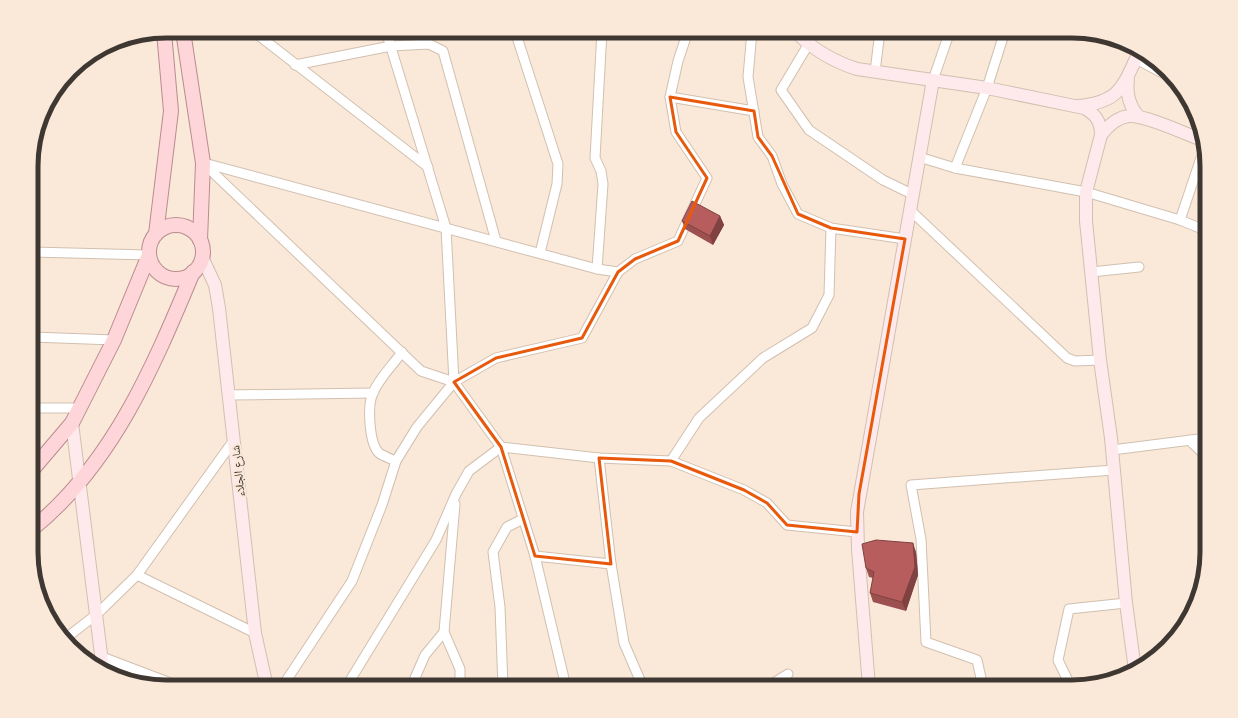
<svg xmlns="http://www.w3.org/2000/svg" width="1238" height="718" viewBox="0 0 1238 718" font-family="'Roboto Serif','Noto Naskh Arabic',serif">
	<rect width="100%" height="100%" fill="#fae8d8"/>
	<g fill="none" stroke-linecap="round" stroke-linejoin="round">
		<defs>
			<g id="street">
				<polyline points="253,31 428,167"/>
				<polyline points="515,31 558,164 557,184 540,253"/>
				<polyline points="688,31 678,61 670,97 754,111"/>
				<polyline points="752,31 748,77 758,137 772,156 782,184 798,214 831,228 905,239"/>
				<polyline points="808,45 781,90 809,130 883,180 912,194"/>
				<polyline points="1136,59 1168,76"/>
				<polyline points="295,65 391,46 429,44 443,51 496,241"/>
				<polyline points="875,72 880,31"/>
				<polyline points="933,80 950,31"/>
				<polyline points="919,157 955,168 1086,192 1180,220 1207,231"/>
				<polyline points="203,163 421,371 454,382 501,447 535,556 566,687"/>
				<polyline points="204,163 597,269 618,272"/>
				<polyline points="955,168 987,88 1005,31"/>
				<polyline points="910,210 1067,358 1075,361 1100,360"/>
				<polyline points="1180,220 1204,149"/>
				<polyline points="32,252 149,255"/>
				<polyline points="597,269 603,184 601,171 595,158 602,31"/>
				<polyline points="1091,272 1139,267"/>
				<polyline points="32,337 114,340"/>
				<polyline points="454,382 496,358 582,338 618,272 635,259 678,241 707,178 676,132 670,97"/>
				<polyline points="229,395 373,393"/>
				<polyline points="32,408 80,408"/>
				<polyline points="1189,440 1207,457"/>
				<polyline points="1112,450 1207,438"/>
				<polyline points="599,458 611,564 624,643 643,687"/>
				<path d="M396,461c-5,-2 -13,-5 -17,-8 -10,-10 -12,-48 -6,-60 6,-15 20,-28 29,-41"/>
				<polyline points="671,461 699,418 763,358 812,328 829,295 831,228"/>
				<polyline points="455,504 444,632 460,669 460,687"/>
				<polyline points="535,556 611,564"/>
				<polyline points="137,575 255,633"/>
				<polyline points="66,638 97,614 137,575 234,440"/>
				<polyline points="102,657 181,687"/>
				<polyline points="282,687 352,581 382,505 396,461 417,427 454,382 446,228 386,31"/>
				<polyline points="346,687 436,540 456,494 469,471 501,447 599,458 671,461 744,490 767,503 787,525 857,532"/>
				<polyline points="411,687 425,655 444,632"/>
				<polyline points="503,687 500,607 493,552 507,527 523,519"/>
				<polyline points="767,687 788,674"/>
				<polyline points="983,687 977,660 926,642 921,539 911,485 1114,470"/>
				<polyline points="1071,687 1058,660 1069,609 1126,603"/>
			</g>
			<g id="secondary">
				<path d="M795,31c18,19 37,30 62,38l130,19 97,20c12,6 17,14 17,27"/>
				<path d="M1128,79c-2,15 1,27 11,38"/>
				<path d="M1078,106c44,-4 45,-21 62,-56"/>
				<polyline points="202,257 215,285 219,308 255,633 267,687"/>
				<polyline points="72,423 103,670"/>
				<path d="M1135,670l-9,-67 -15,-165 -11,-78 -14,-139v-29l15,-57c7,-9 16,-18 28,-19 17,-1 54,17 71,23"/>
				<polyline points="869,687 858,549 857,512 933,80"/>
			</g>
			<g id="primary">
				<polyline points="183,31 203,163 200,240"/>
				<circle cx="176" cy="252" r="27"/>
				<polyline points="156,234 171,111 164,32"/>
				<polyline points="32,470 72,423 114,340 149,255"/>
				<path d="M32,529c81,-65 122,-164 161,-257"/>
			</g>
		</defs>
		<use href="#street" stroke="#d1c0b0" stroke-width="11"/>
		<use href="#secondary" stroke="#d1c0b0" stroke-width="14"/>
		<use href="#primary" stroke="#ba8c8f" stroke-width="16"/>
		<use href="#street" stroke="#fff" stroke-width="9"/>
		<use href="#secondary" stroke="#feeaec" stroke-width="12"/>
		<use href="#primary" stroke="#fed6da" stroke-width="14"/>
	</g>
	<g fill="#9d5050">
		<polygon points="720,216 724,225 713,245 685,229 682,221"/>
		<polygon points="916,552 918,575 906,611 873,602 870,593 873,578 869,577 866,568"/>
	</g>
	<g fill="#804141">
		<polygon points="720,216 724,225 713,245 710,236"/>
		<polygon points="913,543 916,552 918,575 906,611 902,602"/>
	</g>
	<g fill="#b75d5d" stroke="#804141">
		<polygon points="692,201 720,216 710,236 682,221"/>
		<polygon points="876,540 913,543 915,567 902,602 870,593 874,572 866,568 862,544"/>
	</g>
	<path fill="none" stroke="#e8590c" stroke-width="3" stroke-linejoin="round" d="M670,97l84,14 4,26 14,19 26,58 33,14 74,11 -46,255 -2,38 -70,-7 -20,-22 -23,-13 -73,-29 -72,-3 12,106 -76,-8 -34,-109 -47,-65 42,-24 86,-20 36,-66 17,-13 43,-18 29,-63 -31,-46z"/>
	<g text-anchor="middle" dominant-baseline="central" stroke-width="4" stroke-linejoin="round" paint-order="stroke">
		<g font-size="12" fill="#3f3832" stroke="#fae8d8">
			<text transform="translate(238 471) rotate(-96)">شارع الجلاء</text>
		</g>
	</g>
	<path d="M0 0H1238V718H0ZM166 38H1072A128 128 0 0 1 1200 166V552A128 128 0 0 1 1072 680H166A128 128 0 0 1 38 552V166A128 128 0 0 1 166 38Z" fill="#fae8d8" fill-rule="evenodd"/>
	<path fill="none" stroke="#3f3832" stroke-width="5" d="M166 38H1072A128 128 0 0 1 1200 166V552A128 128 0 0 1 1072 680H166A128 128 0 0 1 38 552V166A128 128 0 0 1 166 38Z"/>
</svg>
